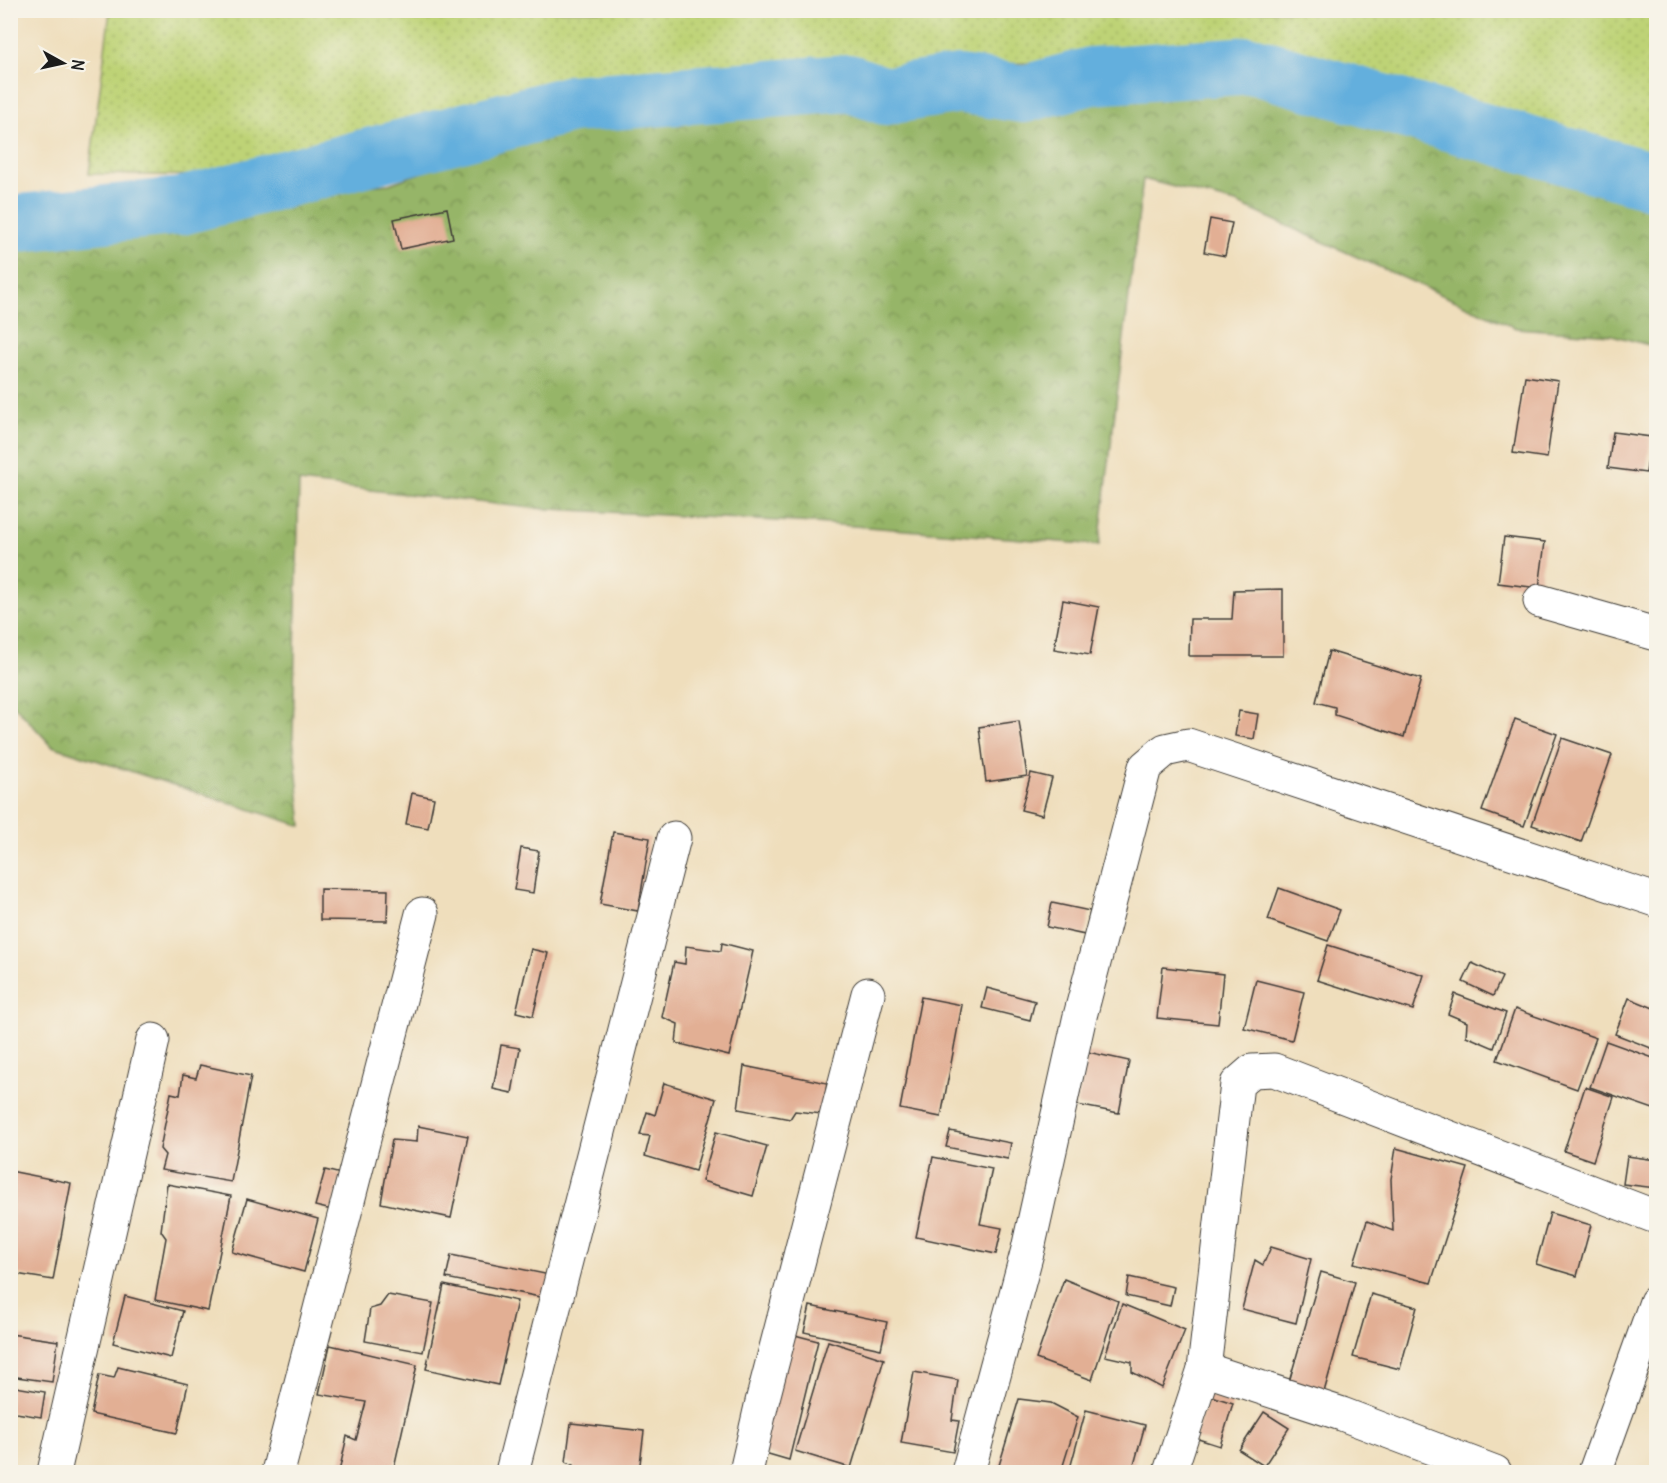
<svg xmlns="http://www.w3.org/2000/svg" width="1667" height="1483" viewBox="0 0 1667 1483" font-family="Delius,sans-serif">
	<defs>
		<pattern id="grass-dots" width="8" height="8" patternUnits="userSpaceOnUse" patternTransform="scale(1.5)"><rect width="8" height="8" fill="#bed376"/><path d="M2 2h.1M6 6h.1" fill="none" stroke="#a3b566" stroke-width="1.8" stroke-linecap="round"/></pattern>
		<pattern id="forest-crowns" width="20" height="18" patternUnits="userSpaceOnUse" patternTransform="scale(1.5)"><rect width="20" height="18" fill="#96b567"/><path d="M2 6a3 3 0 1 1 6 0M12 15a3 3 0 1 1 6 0" fill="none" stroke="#7a9254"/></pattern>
	</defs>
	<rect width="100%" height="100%" fill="#f7f3e8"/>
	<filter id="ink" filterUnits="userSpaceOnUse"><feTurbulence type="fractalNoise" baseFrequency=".0167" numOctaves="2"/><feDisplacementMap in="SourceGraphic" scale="12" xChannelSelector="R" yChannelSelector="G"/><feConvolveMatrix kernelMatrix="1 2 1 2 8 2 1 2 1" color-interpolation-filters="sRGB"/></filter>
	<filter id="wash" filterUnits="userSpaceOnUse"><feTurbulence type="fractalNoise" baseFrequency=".008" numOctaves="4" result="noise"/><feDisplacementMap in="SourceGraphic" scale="24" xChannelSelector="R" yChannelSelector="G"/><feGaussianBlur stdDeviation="1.35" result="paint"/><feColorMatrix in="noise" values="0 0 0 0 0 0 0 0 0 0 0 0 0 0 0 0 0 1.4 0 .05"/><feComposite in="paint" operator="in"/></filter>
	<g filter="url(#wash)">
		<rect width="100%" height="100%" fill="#efdebc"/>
		<polygon fill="url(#grass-dots)" stroke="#6d7849" stroke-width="1.5" points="110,11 1656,11 1656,155 1281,57 951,65 637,82 226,176 89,174"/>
		<polygon fill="url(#forest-crowns)" stroke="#596842" stroke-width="1.5" points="1136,85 1284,88 1464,140 1635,205 1656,209 1656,347 1612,335 1516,328 1236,203 1143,179 1099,545 815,523 532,508 299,482 293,737 302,826 52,746 11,702 10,239 84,229 176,229 286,192 389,184 558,124 661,107 801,98 1025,105"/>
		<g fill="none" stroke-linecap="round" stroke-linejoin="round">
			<polyline stroke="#64afdd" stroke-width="58" points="10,224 181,206 571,104 849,83 885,96 959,84 1024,94 1091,76 1252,65 1656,182"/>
		</g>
		<g id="blocks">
			<g fill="#e2af94">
				<polygon points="447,208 453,238 401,249 394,219"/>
				<polygon points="1210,219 1232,223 1225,256 1204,252"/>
				<polygon points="1525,376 1558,381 1547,458 1513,453"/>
				<polygon points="1613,432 1651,437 1646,473 1608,468"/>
				<polygon points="1504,537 1545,542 1539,588 1498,583"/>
				<polygon points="1283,589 1283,656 1189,656 1190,619 1232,619 1234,590"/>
				<polygon points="1063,600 1099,607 1090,655 1054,649"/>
				<polygon points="1329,651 1421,679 1404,737 1335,715 1335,707 1316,702"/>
				<polygon points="1239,711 1258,714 1254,739 1235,736"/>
				<polygon points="1515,719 1557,734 1524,826 1482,811"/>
				<polygon points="1019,721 1027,776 986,782 979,727"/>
				<polygon points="1562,738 1612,755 1581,842 1532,825"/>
				<polygon points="1031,773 1052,778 1042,815 1021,810"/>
				<polygon points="412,793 434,798 428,828 406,824"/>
				<polygon points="613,832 650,838 638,911 600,904"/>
				<polygon points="521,848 539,851 533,893 514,890"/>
				<polygon points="1279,888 1340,910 1328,941 1268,920"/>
				<polygon points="320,889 388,890 387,921 320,920"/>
				<polygon points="1052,903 1090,911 1085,935 1047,927"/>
				<polygon points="722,943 753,951 729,1056 676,1043 678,1024 662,1017 674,962 685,964 686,946 721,951"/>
				<polygon points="1328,945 1424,975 1413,1010 1317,980"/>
				<polygon points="531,949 548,953 533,1016 516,1012"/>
				<polygon points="1472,963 1502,977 1493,996 1463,982"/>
				<polygon points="1163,967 1223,974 1218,1024 1157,1018"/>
				<polygon points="1256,980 1304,992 1292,1040 1244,1028"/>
				<polygon points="987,988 1035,1001 1030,1020 982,1008"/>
				<polygon points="1455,994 1506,1013 1494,1048 1466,1036 1467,1022 1448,1014"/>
				<polygon points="921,997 962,1005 941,1117 900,1109"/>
				<polygon points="1629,998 1656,1009 1656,1050 1615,1034"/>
				<polygon points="1515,1009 1596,1038 1577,1089 1497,1060"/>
				<polygon points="1606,1041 1656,1059 1656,1110 1590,1087"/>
				<polygon points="501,1045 520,1048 512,1093 493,1089"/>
				<polygon points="1088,1052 1129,1061 1119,1113 1077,1105"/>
				<polygon points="200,1065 251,1076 231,1182 161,1170 165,1155 160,1149 171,1093 180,1095 183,1075 196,1078"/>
				<polygon points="744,1066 827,1083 822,1114 795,1111 790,1119 738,1109"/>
				<polygon points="664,1083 716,1099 695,1171 645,1156 650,1136 640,1135 647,1112 655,1115"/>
				<polygon points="1585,1087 1614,1097 1593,1161 1564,1151"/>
				<polygon points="418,1126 468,1136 451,1218 381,1203 392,1140 417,1142"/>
				<polygon points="950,1131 1011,1143 1008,1159 946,1147"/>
				<polygon points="716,1132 767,1146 753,1196 702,1181"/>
				<polygon points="1396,1148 1468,1168 1431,1283 1354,1263 1367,1221 1393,1231 1391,1179"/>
				<polygon points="1627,1156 1656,1160 1656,1188 1623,1184"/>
				<polygon points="933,1157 992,1169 980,1224 1002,1228 996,1254 916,1237"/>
				<polygon points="325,1170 341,1174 332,1210 315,1206"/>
				<polygon points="10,1171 71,1183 53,1280 10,1273"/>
				<polygon points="167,1184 231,1196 208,1311 155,1300 166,1238 161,1231"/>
				<polygon points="247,1199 318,1219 304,1272 232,1252"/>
				<polygon points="1550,1213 1591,1225 1577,1276 1536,1264"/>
				<polygon points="1271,1247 1311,1259 1296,1323 1242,1309 1255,1260 1263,1265"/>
				<polygon points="451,1255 550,1275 545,1298 446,1278"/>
				<polygon points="1321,1272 1355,1282 1324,1392 1289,1382"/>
				<polygon points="1129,1277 1174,1287 1170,1306 1126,1296"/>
				<polygon points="1064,1279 1118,1301 1092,1380 1036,1359"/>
				<polygon points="444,1285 517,1301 498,1385 426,1369"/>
				<polygon points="1371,1294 1417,1307 1400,1369 1353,1357"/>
				<polygon points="388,1295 433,1303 423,1352 365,1341 370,1309 380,1306"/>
				<polygon points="125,1296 183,1311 171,1358 113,1343"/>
				<polygon points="1122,1304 1185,1330 1162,1388 1132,1372 1132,1362 1105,1356"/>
				<polygon points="810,1306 887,1322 881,1349 804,1332"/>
				<polygon points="787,1333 818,1341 789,1460 758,1451"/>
				<polygon points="10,1334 58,1341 52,1382 10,1376"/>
				<polygon points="828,1341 884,1359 851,1468 795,1451"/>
				<polygon points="330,1345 417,1365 393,1472 339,1472 347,1436 356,1440 366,1402 319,1394"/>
				<polygon points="118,1367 188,1384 177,1433 91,1414 99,1375 114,1378"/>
				<polygon points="914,1372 958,1380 952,1420 959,1421 953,1452 901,1443"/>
				<polygon points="10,1386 45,1392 41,1417 10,1412"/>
				<polygon points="1208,1395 1233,1403 1220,1446 1195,1438"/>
				<polygon points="1019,1399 1051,1403 1078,1417 1061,1472 997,1472"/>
				<polygon points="1086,1410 1145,1425 1132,1472 1069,1472"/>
				<polygon points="1264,1412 1289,1428 1264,1466 1239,1450"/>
				<polygon points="571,1423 644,1431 639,1472 573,1472 574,1465 566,1462"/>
			</g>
		</g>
	</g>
	<g filter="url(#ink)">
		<use href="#blocks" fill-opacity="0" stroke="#3c3934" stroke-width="1.5"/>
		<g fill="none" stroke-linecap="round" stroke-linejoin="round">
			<defs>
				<g id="minor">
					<polyline points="1540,601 1656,634"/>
					<polyline points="1204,1369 1342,1414 1495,1472"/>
					<polyline points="54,1472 153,1040"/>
					<polyline points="278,1472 422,914"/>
					<polyline points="512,1472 674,838"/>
					<polyline points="746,1472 762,1402 868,994"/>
					<polyline points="968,1472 1028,1249 1079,1020 1145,767 1165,750 1188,745 1656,900"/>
					<polyline points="1170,1472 1204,1369 1237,1084 1252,1071 1274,1070 1656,1217"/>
					<polyline points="1595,1472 1656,1302"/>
				</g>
			</defs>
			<use href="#minor" stroke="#3c3934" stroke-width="35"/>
			<use href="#minor" stroke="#fff" stroke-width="33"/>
		</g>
	</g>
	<rect width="1667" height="1483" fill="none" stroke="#f7f3e8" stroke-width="36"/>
	<g transform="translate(63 63) rotate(98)" stroke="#f7f3e8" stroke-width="4.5" paint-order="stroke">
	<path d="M0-4.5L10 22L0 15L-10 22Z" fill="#1c1c1c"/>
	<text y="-9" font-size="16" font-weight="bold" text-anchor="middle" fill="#1c1c1c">N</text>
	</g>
</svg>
